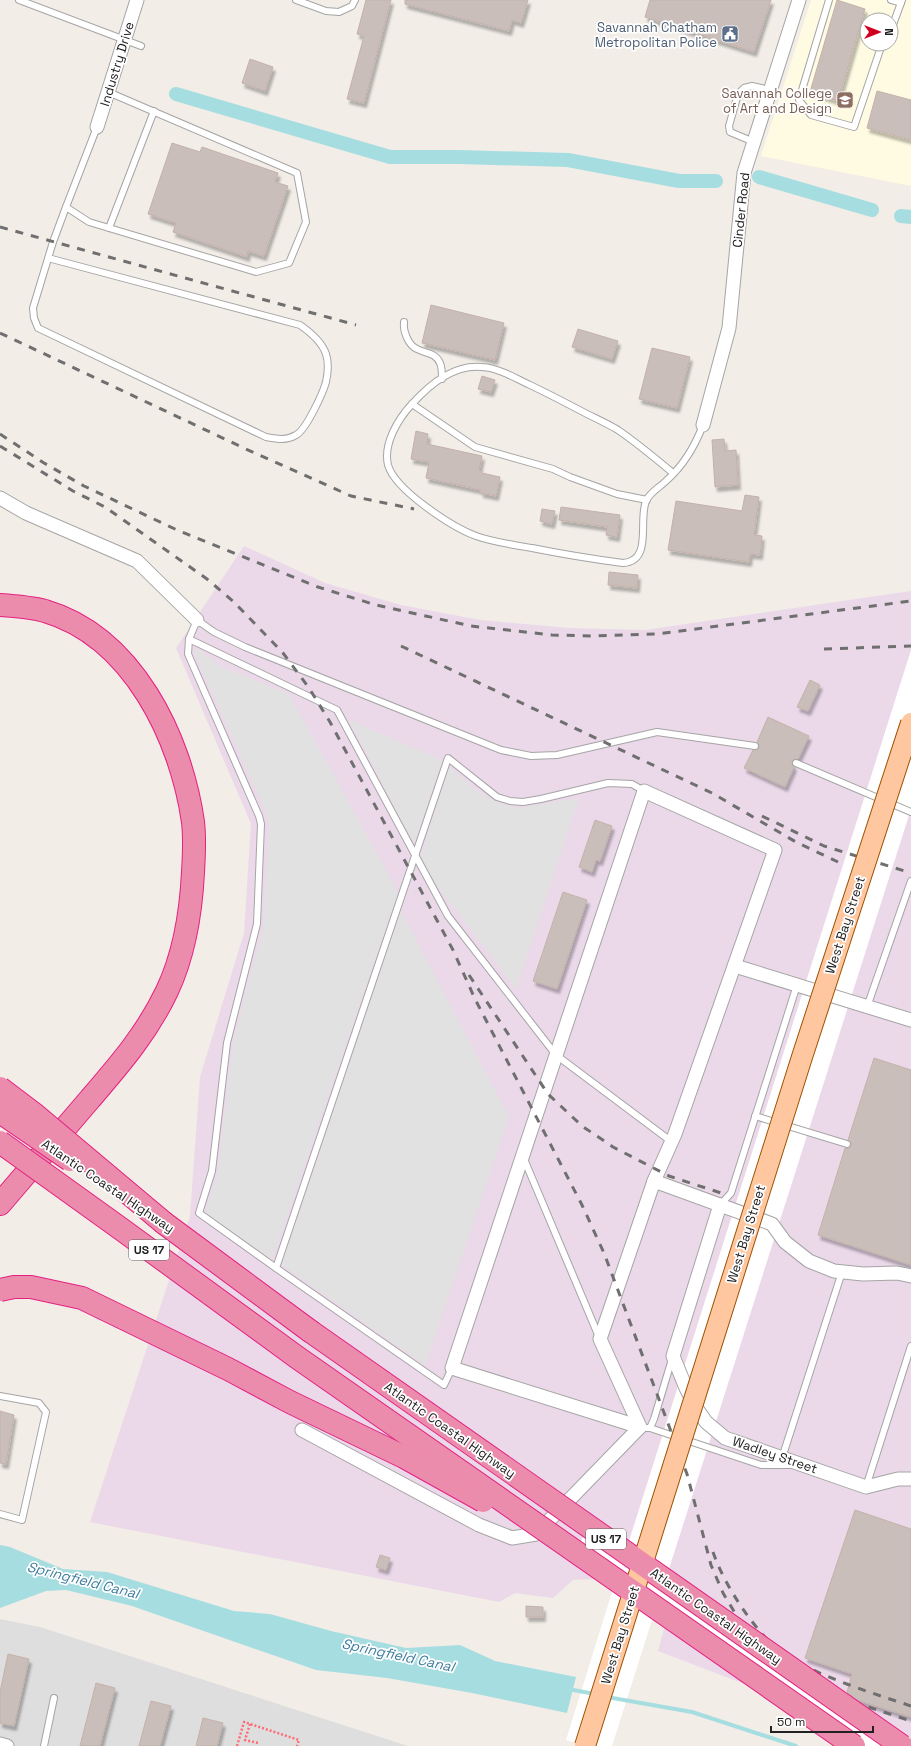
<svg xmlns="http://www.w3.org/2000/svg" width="911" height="1746" viewBox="0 0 911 1746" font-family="'Space Grotesk',sans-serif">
	<defs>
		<filter id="shadow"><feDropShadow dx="2.5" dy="4.5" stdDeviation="1" flood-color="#0004"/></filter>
	</defs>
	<rect width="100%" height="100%" fill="#f2ede7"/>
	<polygon fill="#dfdede" points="0,1619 40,1627 408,1746 0,1746"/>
	<polygon fill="#ebd9ea" points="244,546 325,583 401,605 480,620 569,628 645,630 911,591 911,1746 906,1746 658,1651 665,1625 598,1579 573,1580 553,1598 515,1593 499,1602 90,1522 190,1216 200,1077 244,933 251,824 176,648"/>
	<path fill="#fffbe3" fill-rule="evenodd" d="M811,0h100v186l-150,-30zM867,20h24v24h-24z"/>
	<g fill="#e1e1e1">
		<polygon points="195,647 222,667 289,694 398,892 272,1259 205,1213 218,1174 233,1043 263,929 269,825 264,808 195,654"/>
		<polygon points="349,720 442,760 414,844"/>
		<polygon points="449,767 476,790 496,802 517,808 579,798 516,989 435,883 421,857"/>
		<polygon points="401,911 509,1117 425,1365 282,1265"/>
	</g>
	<polygon fill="#a6dde1" points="0,1545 10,1547 63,1569 107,1572 234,1611 270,1614 331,1631 406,1648 460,1645 495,1661 576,1677 567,1713 472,1693 387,1678 316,1670 132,1606 66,1590 46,1591 0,1608"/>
	<polygon fill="#fff" points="911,650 911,809 669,1569 911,1739 911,1746 838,1746 653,1617 612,1746 585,1746 566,1740 613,1589 569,1558 596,1519 629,1541"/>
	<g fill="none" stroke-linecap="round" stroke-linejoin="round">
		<g stroke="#a6dde1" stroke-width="4">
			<polyline points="568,1689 595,1694"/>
			<polyline points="607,1697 692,1712 796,1746"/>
		</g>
		<g stroke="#a6dde1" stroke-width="14">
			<polyline points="176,94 390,157 458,157 568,160 679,181 716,181"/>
			<polyline points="759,177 872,210"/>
			<polyline points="901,216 911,217"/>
		</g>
	</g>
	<g fill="#cabeba" stroke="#c4b1a9" filter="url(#shadow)">
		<polygon points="366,0 391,0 364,103 347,99 364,36 357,34"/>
		<polygon points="405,0 528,0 521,23 512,20 509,31 405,4"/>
		<polygon points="650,0 771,0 754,52 645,17"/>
		<polygon points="837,0 865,9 838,101 810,92"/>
		<polygon points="250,59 273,67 265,91 242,83"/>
		<polygon points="877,91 911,100 911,140 867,128"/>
		<polygon points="172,143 200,152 202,147 278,173 275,182 288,186 264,256 248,251 247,257 173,232 176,223 148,214"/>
		<polygon points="431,305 504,323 495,360 422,343"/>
		<polygon points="578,329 618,341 612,359 572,347"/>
		<polygon points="652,348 690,357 677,408 639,399"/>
		<polygon points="482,376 495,380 491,392 478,389"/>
		<polygon points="416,431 428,434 427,444 482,456 479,470 482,471 482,473 500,477 496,496 481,493 481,490 426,478 429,462 411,459"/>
		<polygon points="724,439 725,451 736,450 738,485 715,487 712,440"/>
		<polygon points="745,495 759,497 754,535 762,536 760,555 750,554 749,562 668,550 676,501 742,511"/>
		<polygon points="561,507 620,515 617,537 606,535 607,527 559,520"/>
		<polygon points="542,509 555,511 552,524 540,521"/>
		<polygon points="609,572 638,575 637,588 608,585"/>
		<polygon points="810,680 820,685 808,711 797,707"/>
		<polygon points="768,717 809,736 798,759 792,761 792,764 794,767 785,787 744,768 753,750 759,748 759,745 757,742"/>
		<polygon points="595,820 612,826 600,861 596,860 592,872 579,867"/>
		<polygon points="563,892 587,900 557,989 533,981"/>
		<polygon points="874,1058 911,1070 911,1265 818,1235 845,1148 848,1148 851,1146 851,1143 848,1140"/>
		<polygon points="0,1411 14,1415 6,1464 0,1463"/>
		<polygon points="855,1510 911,1529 911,1717 857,1700 847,1692 852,1674 805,1658"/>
		<polygon points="380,1555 390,1558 386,1570 376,1567"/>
		<polygon points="526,1606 543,1607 543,1617 526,1617"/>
		<polygon points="8,1654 29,1659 14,1726 0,1723 0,1692"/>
		<polygon points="96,1683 115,1688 100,1746 80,1746"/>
		<polygon points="151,1701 171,1706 160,1746 139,1746"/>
		<polygon points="203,1718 223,1723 217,1746 196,1746"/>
	</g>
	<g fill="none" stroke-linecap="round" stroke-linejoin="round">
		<defs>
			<g id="lane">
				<polyline points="19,0 141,46"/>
				<polyline points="296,0 326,11 339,12 352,6 355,0"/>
				<polyline points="829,0 799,100 811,115 854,127 882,44"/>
				<polyline points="891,0 901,3"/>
				<polyline points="891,30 902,0"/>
				<polyline points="97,127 66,207 89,222 256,272 289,263 306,222 297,173 108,92"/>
				<polyline points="754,142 730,132 729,126 738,94 744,88 752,86 770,90"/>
				<polyline points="109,228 154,111"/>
				<path d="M48,258l252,67c10,7 22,17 26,29 3,9 2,19 0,28 -3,11 -20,48 -30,53 -10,6 -19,4 -30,2l-228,-109 -4,-10 -1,-10 20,-66 13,-35"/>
				<path d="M404,322c-1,9 4,23 13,27 9,5 18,3 23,14 2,4 2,11 2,16"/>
				<polyline points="412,404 475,447 553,469 570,477 617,494 647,500"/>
				<path d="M673,473c-18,-15 -36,-30 -55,-43 -10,-6 -21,-11 -31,-16 -19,-10 -38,-20 -57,-29 -15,-7 -31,-17 -48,-18 -28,-3 -53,18 -70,37 -14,15 -29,40 -24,61 7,25 64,62 88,71 17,6 37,9 56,12 30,6 60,11 91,15 30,-2 15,-42 23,-62 4,-9 13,-13 20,-20 17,-15 29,-35 37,-56"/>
				<polyline points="189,639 337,710 448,916 556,1055 672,1142"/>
				<polyline points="796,763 911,812"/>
				<polyline points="867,1007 911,881"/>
				<polyline points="755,1116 847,1144"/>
				<polyline points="524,1159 599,1337"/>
				<polyline points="720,1205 731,1193 797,985"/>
				<polyline points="276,1268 199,1213 212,1171 227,1043 257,924 261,824 259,816 188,654 189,639 197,620 214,632 245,647 501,750 531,756 557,755 657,732 755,746"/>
				<polyline points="452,1368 444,1385 276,1268 448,758 497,797 510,801 523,802 541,799 608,783 632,784 644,791"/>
				<polyline points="0,1396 39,1403 46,1412 22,1520 0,1514"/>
				<polyline points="647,1428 650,1428 654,1419 672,1359"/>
				<polyline points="650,1428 761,1465 792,1465"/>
				<polyline points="782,1458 842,1272"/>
				<polyline points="866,1487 911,1346"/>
				<polyline points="44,1746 54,1698"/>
			</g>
			<g id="street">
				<polyline points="97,127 137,0"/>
				<polyline points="703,425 729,328 744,173 799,0"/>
				<polyline points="0,498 26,513 137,561 197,620"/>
				<polyline points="735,966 911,1020"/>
				<polyline points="720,1205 673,1356 686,1388 697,1409 706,1422 725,1438 866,1487 898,1479 911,1479"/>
				<polyline points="640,1427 452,1368 644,791 775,850 675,1134 654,1181"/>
				<polyline points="302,1430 479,1525 512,1538 536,1534 640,1427 600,1339 654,1181 772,1224 785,1242 809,1261 834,1271 863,1274 897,1273 911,1276"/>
				<polyline points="0,1744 7,1746"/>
			</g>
			<g id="highway">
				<path d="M0,605c15,1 30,2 45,6 88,26 136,127 148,211 2,17 1,34 0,50 -2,41 -8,81 -26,119 -20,42 -47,73 -77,108 -30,35 -60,70 -90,105"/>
				<polyline points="164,1223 310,1331"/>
			</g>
		</defs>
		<use href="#lane" stroke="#a5a5a5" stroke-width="8"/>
		<use href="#street" stroke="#a5a5a5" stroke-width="15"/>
		<use href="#highway" stroke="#e42081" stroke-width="24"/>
		<g stroke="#ff6b73" stroke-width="2.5" stroke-dasharray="2 2" stroke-linecap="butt">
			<polyline points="250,1724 245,1740 258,1743"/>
			<polyline points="237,1746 244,1722 299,1740 297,1746"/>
		</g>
		<use href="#lane" stroke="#fff" stroke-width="6"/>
		<use href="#street" stroke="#fff" stroke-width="13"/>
		<use href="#highway" stroke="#ec8cad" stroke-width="22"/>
		<g stroke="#6f6f6f" stroke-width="3" stroke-dasharray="8 8" stroke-linecap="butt">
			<polyline points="0,227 356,325"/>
			<polyline points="0,333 246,449 351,496 414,509"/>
			<polyline points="0,434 44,463 84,486 177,530 318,587 376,605 471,626 552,635 593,636 657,634 911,601"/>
			<polyline points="0,446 73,491 105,507 207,579 234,602 283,653 309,688 330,722 453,950 475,999 582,1205 604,1253 687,1474 711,1565 723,1593 744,1628 770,1652 820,1685 850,1701 911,1721"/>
			<polyline points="401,646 712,793 796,842 838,862"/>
			<polyline points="824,649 911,646"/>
			<polyline points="762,816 824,846 911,873"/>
			<polyline points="469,975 548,1094 582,1126 613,1147 669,1176 721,1193"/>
			<path d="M713,1552c12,35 42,79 70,103 6,5 15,8 22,11 34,17 70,28 106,40"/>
		</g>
		<defs>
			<polyline id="primary-bridge" points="585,1746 802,1057 911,723"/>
			<g id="highway-bridge">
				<polyline points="0,1088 33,1113 164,1223"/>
				<polyline points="0,1112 70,1160"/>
				<polyline points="0,1142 117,1226 298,1358 854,1746"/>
				<polyline points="0,1290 14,1287 31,1287 82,1298 228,1369 290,1402 404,1457 483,1501"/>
				<polyline points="310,1331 902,1746"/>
			</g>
		</defs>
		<use href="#primary-bridge" stroke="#9e5100" stroke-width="22" stroke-linecap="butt"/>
		<use href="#highway-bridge" stroke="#e42081" stroke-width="24" stroke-linecap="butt"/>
		<use href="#primary-bridge" stroke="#ffc79f" stroke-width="20"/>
		<use href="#highway-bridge" stroke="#ec8cad" stroke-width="22"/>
	</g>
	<defs>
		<symbol id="civic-square" viewBox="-11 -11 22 22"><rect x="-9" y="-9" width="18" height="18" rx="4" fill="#5c6f8a" stroke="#fff"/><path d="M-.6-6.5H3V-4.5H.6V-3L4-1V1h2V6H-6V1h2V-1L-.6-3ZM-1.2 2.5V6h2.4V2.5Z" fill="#fff"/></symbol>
		<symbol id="university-square" viewBox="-11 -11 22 22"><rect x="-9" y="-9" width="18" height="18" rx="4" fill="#8d6e63" stroke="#fff"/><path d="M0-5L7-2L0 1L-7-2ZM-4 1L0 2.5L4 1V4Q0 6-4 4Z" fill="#fff"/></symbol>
	</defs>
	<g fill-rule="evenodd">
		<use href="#civic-square" x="720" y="24" width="20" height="20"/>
		<use href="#university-square" x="835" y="90" width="20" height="20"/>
	</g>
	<g text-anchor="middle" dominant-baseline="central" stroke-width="3.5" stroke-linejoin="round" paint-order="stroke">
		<g fill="#fff" stroke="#646464" stroke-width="1">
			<rect x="129" y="1240" width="40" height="20" rx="3"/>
			<rect x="586" y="1529" width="40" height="20" rx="3"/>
		</g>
		<g font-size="12" font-weight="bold" fill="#212121">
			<text x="149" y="1250">US 17</text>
			<text x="606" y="1539">US 17</text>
		</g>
		<g font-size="13" fill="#4e5e75" stroke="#fff" text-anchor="end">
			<text x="717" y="27">Savannah Chatham<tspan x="717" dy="15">Metropolitan Police</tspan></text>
		</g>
		<g font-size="13" fill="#212121" stroke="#fff">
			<text transform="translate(117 64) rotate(-73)">Industry Drive</text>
			<text transform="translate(741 210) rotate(-84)">Cinder Road</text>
			<text transform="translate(845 925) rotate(-72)">West Bay Street</text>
			<text transform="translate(108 1186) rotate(34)">Atlantic Coastal Highway</text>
			<text transform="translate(746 1234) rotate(-73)">West Bay Street</text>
			<text transform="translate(450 1430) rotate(35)">Atlantic Coastal Highway</text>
			<text transform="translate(775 1455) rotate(19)">Wadley Street</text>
			<text transform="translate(716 1616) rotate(35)">Atlantic Coastal Highway</text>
			<text transform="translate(620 1635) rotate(-73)">West Bay Street</text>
		</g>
		<g font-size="13" fill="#785e54" stroke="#fff" text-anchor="end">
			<text x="832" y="93">Savannah College<tspan x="832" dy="15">of Art and Design</tspan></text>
		</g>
		<g font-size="14" font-style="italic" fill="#3f7d9e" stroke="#fff">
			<text transform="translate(83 1580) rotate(14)">Springfield Canal</text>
			<text transform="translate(398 1655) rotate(12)">Springfield Canal</text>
		</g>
	</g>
	<g transform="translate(879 32) rotate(90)"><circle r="19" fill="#ffffff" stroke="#a6a6a6"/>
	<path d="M0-3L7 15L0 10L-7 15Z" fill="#d20020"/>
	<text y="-6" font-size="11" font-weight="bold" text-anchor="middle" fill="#212121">N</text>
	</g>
	<path d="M771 1726v6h102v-6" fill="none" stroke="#212121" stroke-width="2"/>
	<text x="777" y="1726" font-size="12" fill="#212121" stroke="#ffffff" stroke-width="3" paint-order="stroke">50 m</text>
</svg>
